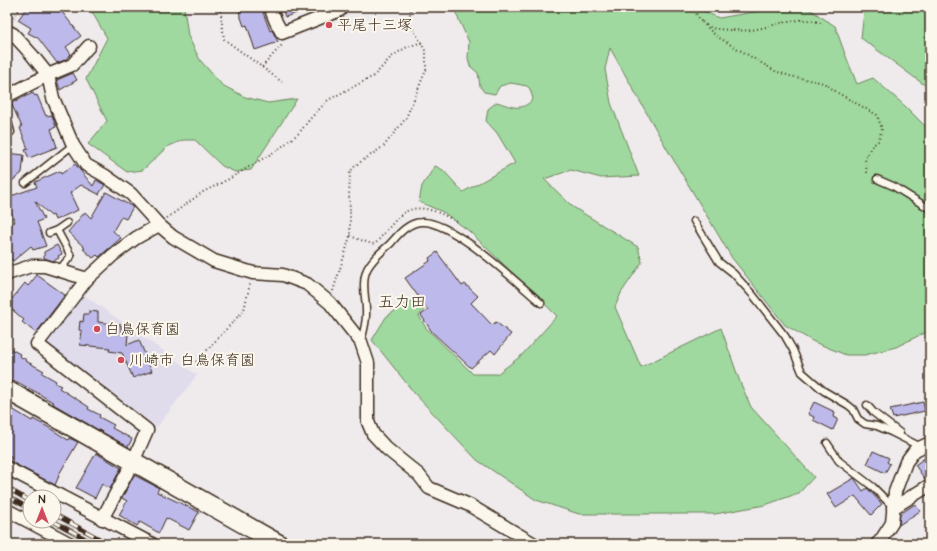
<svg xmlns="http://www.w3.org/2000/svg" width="937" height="551" viewBox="0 0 937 551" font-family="'Architects Daughter','Klee One',sans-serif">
	<rect width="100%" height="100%" fill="#efebec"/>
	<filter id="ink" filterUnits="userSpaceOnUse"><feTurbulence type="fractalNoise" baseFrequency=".025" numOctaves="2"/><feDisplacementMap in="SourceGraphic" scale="8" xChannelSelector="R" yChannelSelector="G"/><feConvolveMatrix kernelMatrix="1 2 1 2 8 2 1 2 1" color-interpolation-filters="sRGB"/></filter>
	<g filter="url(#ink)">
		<polygon fill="#e0dcec" points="83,294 197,375 157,427 47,344 47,339"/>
		<g fill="#9fd99f" stroke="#6d825e">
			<polygon points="89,7 184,7 188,36 200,60 222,85 245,97 268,103 297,99 251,170 235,172 222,166 195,140 183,140 167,147 143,170 127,172 88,144 107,121 86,79 107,38"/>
			<path d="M453,7h241l25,11 64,-11h23l29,19 10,28 12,30 16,-6 32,28 21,21h4v203l-34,17 -31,8h-19l-32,-13 -29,-17 -53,-67 -65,-109 -57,-101 -5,21 6,34 28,73 -38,2 -30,-8 -27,9 29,28 65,40 4,15 -21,31 -6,14 26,60 80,-39 19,54 11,25 63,70 -15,16 -34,12 -50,9h-136l-43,-14 -59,-40 -62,-66 -43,-54 14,-23 19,-13 10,-4 10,8 -6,8 7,12 47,46h24l24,-18 36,-40 -88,-85 -26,-19 -24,-10 3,-16 13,-20 8,4 20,22 52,-29 -18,-30 -11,-12 2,-12 9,-7c15,5 25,10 36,-3l-3,-10 -3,-3 -16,-3 -11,3 -5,8 -11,-2 -4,-6 -2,-13 -8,-7 -2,-8 1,-16z"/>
			<polygon points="876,7 930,7 930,89 861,38 864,12"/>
		</g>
		<g fill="#bdb9eb" stroke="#3b2a1e">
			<polygon points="27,7 58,7 81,36 66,47 71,54 65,60 57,63 38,38 28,33 31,28 18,20"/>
			<polygon points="254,7 261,7 270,31 272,30 278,42 255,50 247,25 244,26 239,12"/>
			<polygon points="282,7 310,7 311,8 285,17"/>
			<polygon points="73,73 77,80 60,90 57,80"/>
			<polygon points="33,93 35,96 37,95 46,116 52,115 56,127 51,129 57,147 29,158 25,150 28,149 20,128 22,127 11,103"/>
			<polygon points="7,153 24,155 22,173 7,185"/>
			<polygon points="75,164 93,186 96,180 105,185 99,194 100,195 81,185 70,193 78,210 55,220 53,215 51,216 35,201 44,219 37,222 46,246 33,250 31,246 13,261 7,255 7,225 15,222 9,207 8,197 37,187 35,182 60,171 61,174"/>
			<polygon points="106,192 133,207 126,219 121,217 113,231 121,238 99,257 97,255 93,258 83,249 85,248 68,232 85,212 91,218"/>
			<polygon points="57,245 62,254 58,256 59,258 53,261 44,258 44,252"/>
			<polygon points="437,252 462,286 465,284 478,296 471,303 492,325 496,322 511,334 495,354 491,350 471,368 432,332 421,315 428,310 405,278 430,261 429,258"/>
			<polygon points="37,275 65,295 36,333 22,322 24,320 7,305 25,283 28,286"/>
			<polygon points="89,311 98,312 98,322 121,325 121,332 128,333 127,345 139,340 152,371 133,378 122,353 109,351 110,348 80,345 82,331 79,330 80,321 83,322 84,314 89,314"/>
			<polygon points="7,347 20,354 19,356 27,360 26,361 44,371 42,373 56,381 55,383 61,386 59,388 89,407 88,409 100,415 99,417 114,425 112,428 132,439 128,447 53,404 54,403 36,392 15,381 14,382 7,379"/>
			<polygon points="814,402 835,412 834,417 838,419 833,430 813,420 814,417 808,414"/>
			<polygon points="923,402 925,411 893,418 890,409"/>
			<polygon points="7,406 32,421 33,419 48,427 68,440 69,438 78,442 58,476 59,476 55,485 9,461 12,457 7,454"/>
			<polygon points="873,451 889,458 887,462 890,464 885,473 867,464"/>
			<polygon points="96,453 121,468 110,489 102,484 95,498 76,488"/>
			<polygon points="930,454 930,474 924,478 915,465"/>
			<polygon points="134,475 159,488 157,492 199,512 189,530 166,518 159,533 140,522 137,526 119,515 127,501 122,498"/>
			<polygon points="854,478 863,491 867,488 882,504 871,515 855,496 836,508 827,494"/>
			<polygon points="915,504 920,511 899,525 900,514"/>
		</g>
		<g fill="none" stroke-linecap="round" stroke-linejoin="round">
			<defs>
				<g id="lane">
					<polyline points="7,118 11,132"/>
					<polyline points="877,179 893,186 930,209"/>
					<polyline points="25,183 73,145"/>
					<polyline points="694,221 719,262 733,273 753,295 785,336 793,350 802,372 824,391 848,405 853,409 858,419 865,424 877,426 891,432 921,447"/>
					<polyline points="57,230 71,256 59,270"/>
					<polyline points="49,233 57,230 67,223"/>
					<path d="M361,342c2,-9 5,-18 5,-27 1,-14 -5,-30 0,-43 3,-10 16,-21 24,-28 8,-9 17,-21 31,-22 30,-3 96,61 120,81"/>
					<polyline points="867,405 874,413 900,433"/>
					<polyline points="827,443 839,461 873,487 893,507"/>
				</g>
				<g id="street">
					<polyline points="270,7 276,22 282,33 340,10 339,7"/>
					<polyline points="7,31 13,34 32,55 48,75 53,98 73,145 86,165 104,175 131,194 159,225 136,238 113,255 87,279 37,344 147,430 133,462 102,519"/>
					<polyline points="7,96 48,75 72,65 89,46"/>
					<polyline points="159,225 173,237 214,261 253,273 283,275 307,284 330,303 361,342 368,363 368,422 373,434 387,449 419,475 429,488 469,505 534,544"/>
					<polyline points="7,274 31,266 45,266 87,279"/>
					<polyline points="7,468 152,544"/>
					<polyline points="893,508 930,485"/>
					<polyline points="7,510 71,544"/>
					<polyline points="877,544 881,540 892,523 895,492 906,462 915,450 930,443"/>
				</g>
				<polyline id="secondary" points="7,390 279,544"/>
			</defs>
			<use href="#lane" stroke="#3b2a1e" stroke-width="9"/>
			<use href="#street" stroke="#3b2a1e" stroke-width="15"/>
			<use href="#secondary" stroke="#3b2a1e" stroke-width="21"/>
			<g stroke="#3b2a1e" stroke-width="2" stroke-dasharray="1 3" stroke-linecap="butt">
				<polyline points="220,7 224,39 282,82"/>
				<polyline points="692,7 702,23"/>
				<polyline points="11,21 21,7"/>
				<polyline points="702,22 716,36 775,71 790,76 824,83 838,93 877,115 882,129 878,141 871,147 865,159 867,172 870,174"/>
				<path d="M706,25c8,5 15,4 24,5 7,0 14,1 21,0 24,-3 48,-17 72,-6"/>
				<polyline points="262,67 281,46 282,44"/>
				<polyline points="167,218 203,192 229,179 279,149 299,133 310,119 328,100 374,76 391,57 405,48 422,42"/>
				<path d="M350,236l22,8 4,-1c8,-9 16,-20 25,-28 17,-15 42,-1 58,8"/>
				<polyline points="333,291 346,250 350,236 350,207 349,196 350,172 356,165 384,146 406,118 426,70 426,52 410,23 410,11 412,7"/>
				<polyline points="196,362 244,310 250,284"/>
			</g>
			<use href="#lane" stroke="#fbf7ec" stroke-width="6"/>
			<use href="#street" stroke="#fbf7ec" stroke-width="12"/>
			<use href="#secondary" stroke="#fbf7ec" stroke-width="18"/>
			<defs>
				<g id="rail">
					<polyline points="7,488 30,501"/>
					<polyline points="7,496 30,509"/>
					<polyline points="54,514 109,544"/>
					<polyline points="53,521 95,544"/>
				</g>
			</defs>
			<use href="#rail" stroke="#3b2a1e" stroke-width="4.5"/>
			<use href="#rail" stroke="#fbf7ec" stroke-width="3" stroke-dasharray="9" stroke-linecap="butt"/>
		</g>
	</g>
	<g fill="#d1495b" stroke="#fbf7ec" stroke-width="1.5">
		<circle cx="329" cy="25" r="4"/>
		<circle cx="97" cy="329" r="4"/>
		<circle cx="121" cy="360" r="4"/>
	</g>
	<g text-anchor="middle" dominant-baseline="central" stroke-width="4" stroke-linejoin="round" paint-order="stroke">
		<g font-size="15" fill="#3b2a1e" stroke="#fbf7ec" text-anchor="start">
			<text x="337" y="25">平尾十三塚</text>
			<text x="105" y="329">白鳥保育園</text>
			<text x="129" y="360">川崎市 白鳥保育園</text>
		</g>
		<g font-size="16" fill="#3b2a1e" stroke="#fbf7ec">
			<text x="402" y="302">五力田</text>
		</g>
	</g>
	<rect width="937" height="551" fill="none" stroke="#fbf7ec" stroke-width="24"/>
	<rect x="12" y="12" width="913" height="527" fill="none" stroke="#3b2a1e" stroke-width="1.5" filter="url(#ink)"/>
	<g transform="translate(42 509)"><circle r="19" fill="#fbf7ec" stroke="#aea59a"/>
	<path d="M0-3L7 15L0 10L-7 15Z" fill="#d1495b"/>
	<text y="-6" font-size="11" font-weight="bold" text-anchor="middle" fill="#3b2a1e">N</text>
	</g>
</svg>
